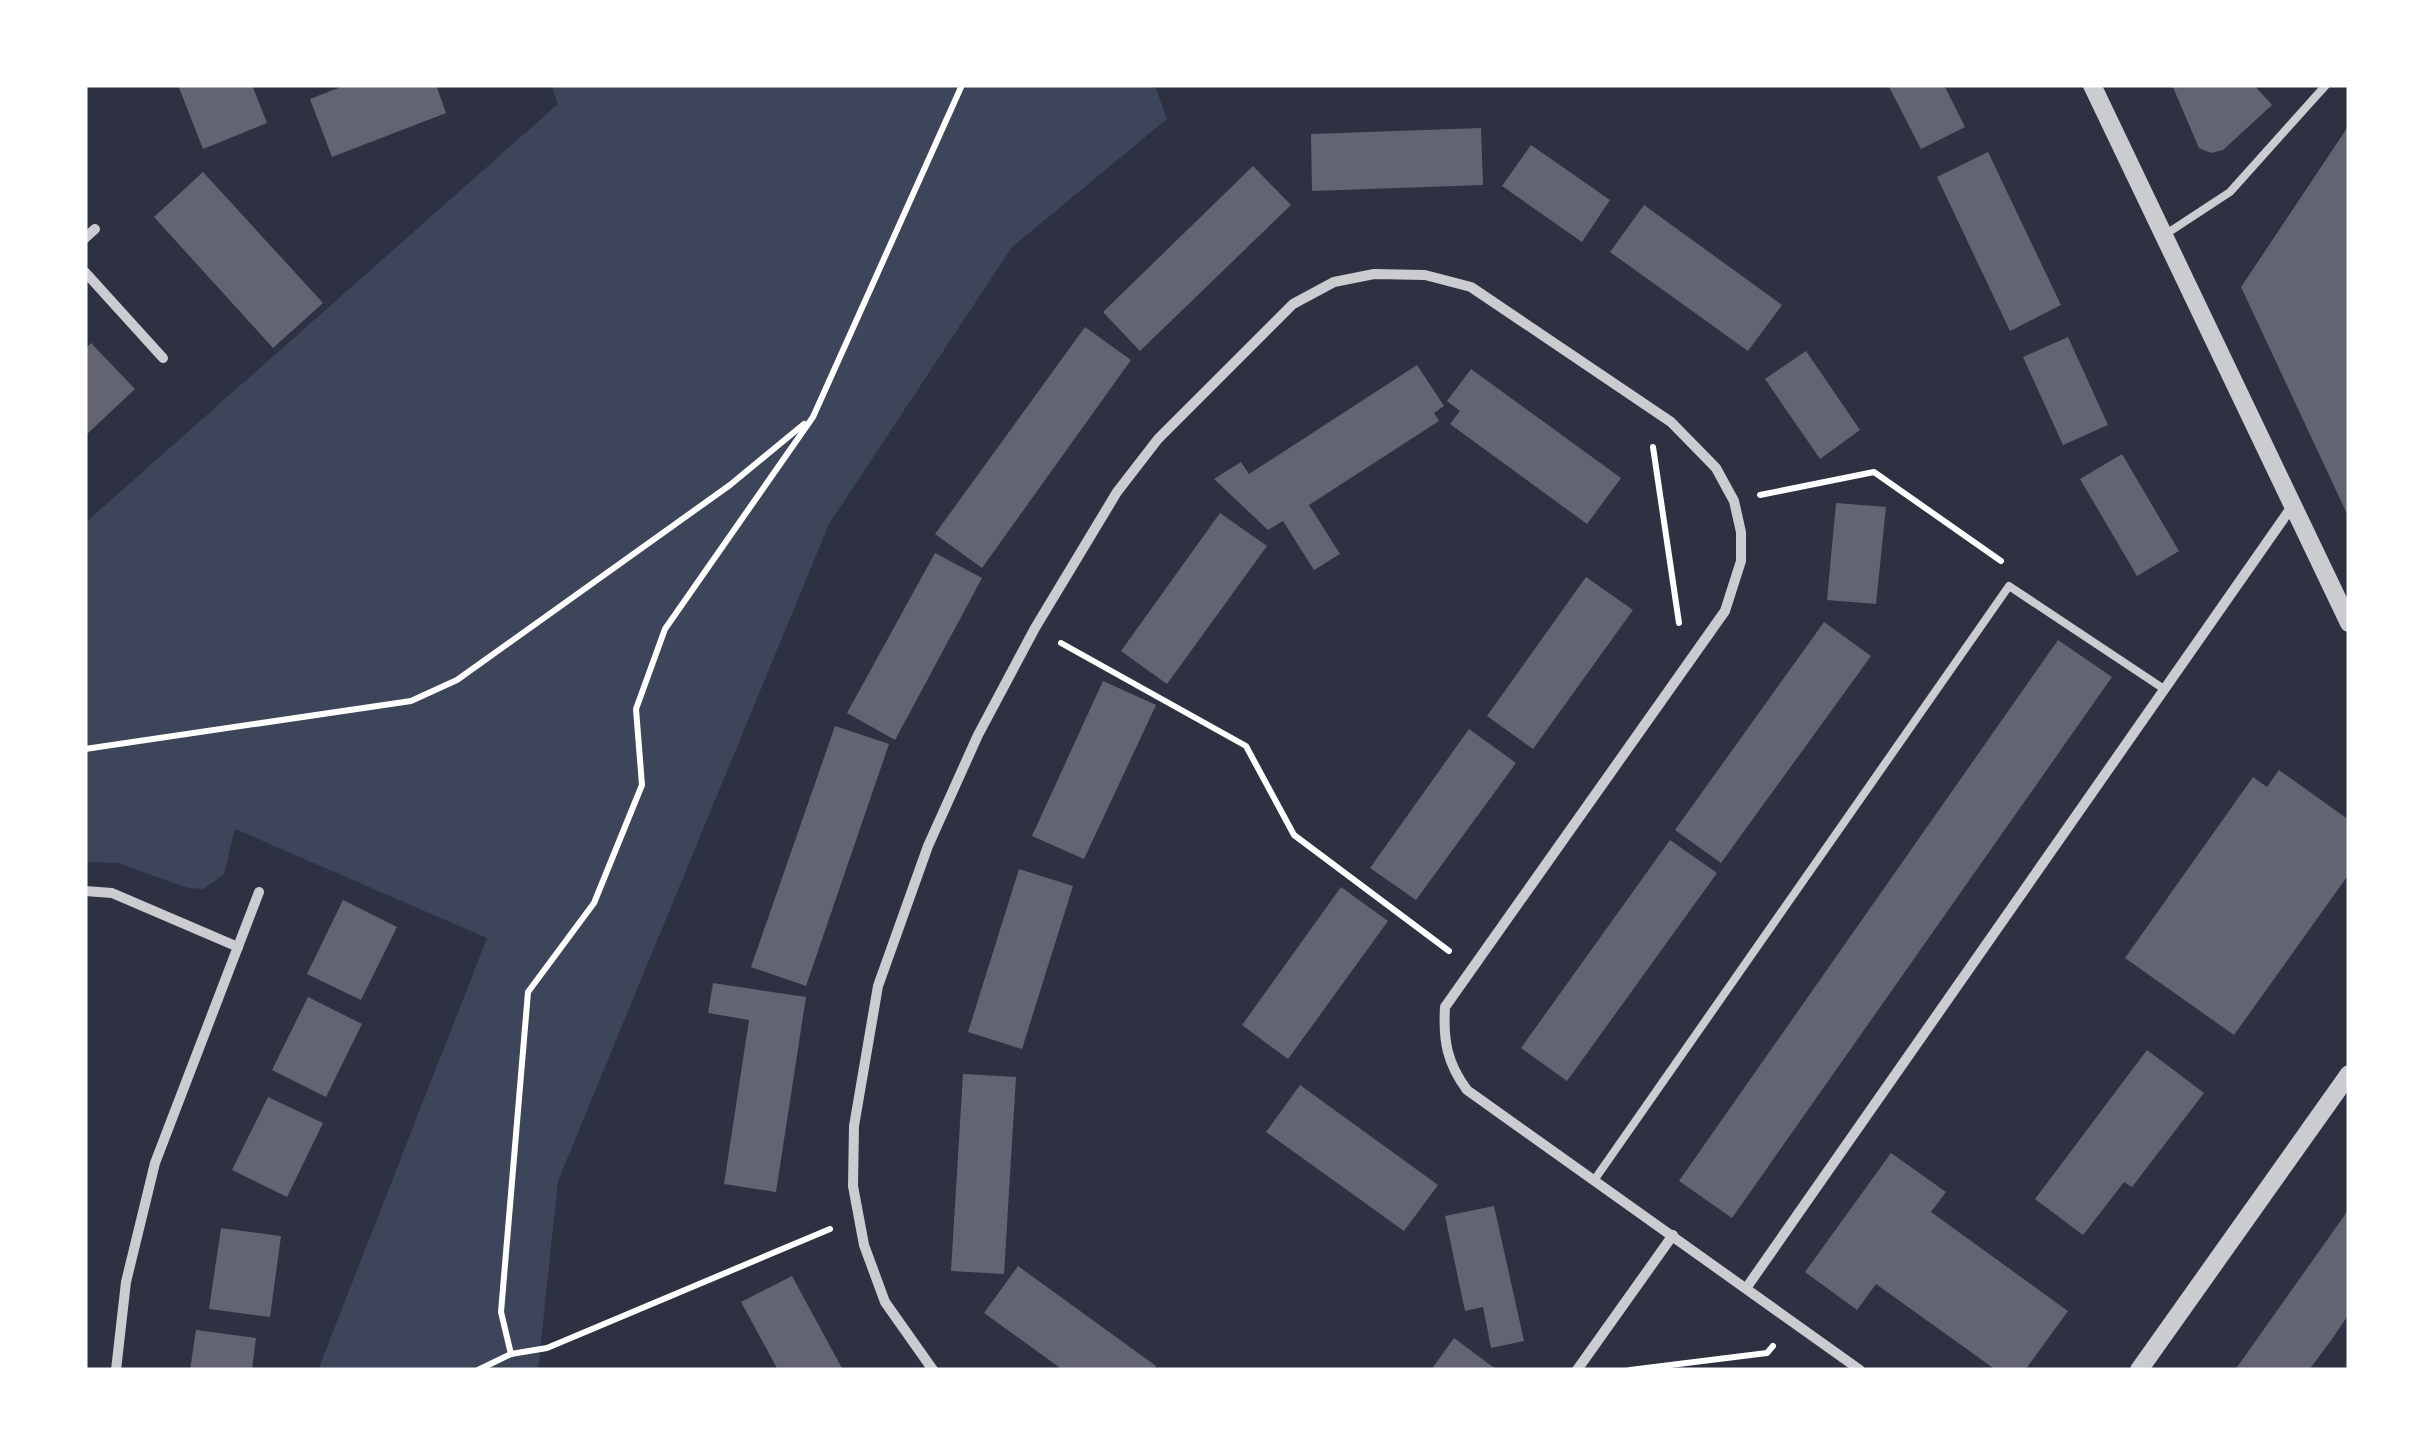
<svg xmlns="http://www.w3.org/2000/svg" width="2434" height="1455" viewBox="0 0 2434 1455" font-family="Ubuntu,sans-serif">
	<rect width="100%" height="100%" fill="#2d3142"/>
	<polygon fill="#3c4559" points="551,85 1155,85 1167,119 1012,247 829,524 558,1181 538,1370 318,1370 487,938 235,829 224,874 204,889 188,888 118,863 85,862 85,523 558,104"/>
	<g fill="#626471">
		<polygon points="178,85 252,85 267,123 203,149"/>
		<polygon points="346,85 436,85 446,113 332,157 310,99"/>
		<polygon points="1888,85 1944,85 1965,127 1921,149"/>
		<polygon points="2172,85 2254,85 2272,105 2223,150 2211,153 2199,148"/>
		<polygon points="2349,125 2349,518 2241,287"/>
		<polygon points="1481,128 1483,185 1312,191 1311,134"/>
		<polygon points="1531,145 1610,200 1582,242 1502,186"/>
		<polygon points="1988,152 2061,305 2010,331 1937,177"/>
		<polygon points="1253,166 1291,205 1140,351 1103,312"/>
		<polygon points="203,172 323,303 273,348 154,217"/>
		<polygon points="1644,205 1782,305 1748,351 1610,252"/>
		<polygon points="1085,327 1131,360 982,568 935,534"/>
		<polygon points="2068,337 2108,425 2063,445 2023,357"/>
		<polygon points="91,343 135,389 85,436 85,349"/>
		<polygon points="1806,351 1860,430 1820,459 1765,379"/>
		<polygon points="1417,365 1444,406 1434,413 1439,421 1309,505 1340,554 1314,570 1283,521 1268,530 1214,479 1241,462 1249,474"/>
		<polygon points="1471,369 1621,478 1587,524 1450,424 1460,411 1447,401"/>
		<polygon points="2122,454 2179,551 2137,576 2080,479"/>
		<polygon points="1836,503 1886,507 1876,604 1827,600"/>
		<polygon points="1220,513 1267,546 1167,684 1121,651"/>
		<polygon points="935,553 982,578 895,740 847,713"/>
		<polygon points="1586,577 1633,610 1533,749 1487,716"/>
		<polygon points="1824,622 1871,656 1721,863 1675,830"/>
		<polygon points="2058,640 2112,677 1732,1218 1679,1181"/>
		<polygon points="1103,681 1156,705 1084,859 1032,836"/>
		<polygon points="835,726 889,744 806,986 751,967"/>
		<polygon points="1469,729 1516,763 1416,900 1370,868"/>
		<polygon points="2279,770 2349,820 2349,874 2234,1035 2125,958 2253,777 2267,787"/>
		<polygon points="1670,840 1717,873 1567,1081 1521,1048"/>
		<polygon points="1019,869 1073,886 1022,1049 968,1032"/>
		<polygon points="1341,887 1388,921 1288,1059 1242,1025"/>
		<polygon points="343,900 397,927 361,1000 307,974"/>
		<polygon points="713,983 806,997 776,1192 724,1184 749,1020 708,1013"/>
		<polygon points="308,997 362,1024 326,1097 272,1070"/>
		<polygon points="2147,1050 2204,1093 2132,1187 2124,1182 2083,1235 2035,1199"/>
		<polygon points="963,1074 1016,1077 1004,1274 951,1271"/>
		<polygon points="1300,1085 1438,1185 1404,1231 1266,1132"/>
		<polygon points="268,1097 323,1123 287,1197 232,1170"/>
		<polygon points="1891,1153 1946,1192 1931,1212 2068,1311 2025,1370 1996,1370 1876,1284 1857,1310 1805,1272"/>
		<polygon points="1494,1206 1524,1341 1491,1348 1483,1307 1465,1311 1445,1216"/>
		<polygon points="2349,1209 2349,1314 2332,1339 2309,1370 2235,1370"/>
		<polygon points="221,1228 281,1236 270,1317 209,1309"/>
		<polygon points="1018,1266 1156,1366 1153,1370 1063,1370 984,1313"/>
		<polygon points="792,1276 812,1313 843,1370 778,1370 741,1302"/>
		<polygon points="196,1330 256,1338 252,1370 190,1370"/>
		<polygon points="1454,1338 1497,1370 1431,1370"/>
	</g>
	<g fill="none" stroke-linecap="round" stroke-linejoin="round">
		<g stroke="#fff" stroke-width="6">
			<polyline points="1653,447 1679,623"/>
			<polyline points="1760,495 1874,472 2001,561"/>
			<polyline points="1061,643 1246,746 1294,835 1449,951"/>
			<polyline points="85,749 411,701 457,680 730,485 804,424"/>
			<polyline points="511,1354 501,1312 528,992 594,903 642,785 636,709 665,629 813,417 962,85"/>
			<polyline points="478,1370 511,1354 547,1348 830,1229"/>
			<polyline points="1630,1370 1767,1353 1773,1346"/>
		</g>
		<g stroke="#caccd0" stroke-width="8">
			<polyline points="2166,234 2230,192 2326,85"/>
			<polyline points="1595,1179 2009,586 2164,689"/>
		</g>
		<g stroke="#caccd0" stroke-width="10">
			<polyline points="85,238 95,229"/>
			<polyline points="85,272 163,358"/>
			<polyline points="85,891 112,893 238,947"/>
			<polyline points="1747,1287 2293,505"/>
			<polyline points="116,1370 126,1282 155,1163 259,892"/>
			<path d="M933,1370l-48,-68 -21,-57 -11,-59 1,-60 24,-140 50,-140 50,-111 57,-107 82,-136 41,-53 135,-135 41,-22 40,-8 51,1 46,12 200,135 45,46 18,33 7,31v29l-16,50 -280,396c-2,34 2,56 22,83l393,280"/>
			<polyline points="1577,1370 1673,1235"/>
		</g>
		<g stroke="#caccd0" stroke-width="18">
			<polyline points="2092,85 2349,623"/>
			<polyline points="2139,1370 2349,1074"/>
		</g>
	</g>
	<rect width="2434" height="1455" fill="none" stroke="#ffffff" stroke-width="175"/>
</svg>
